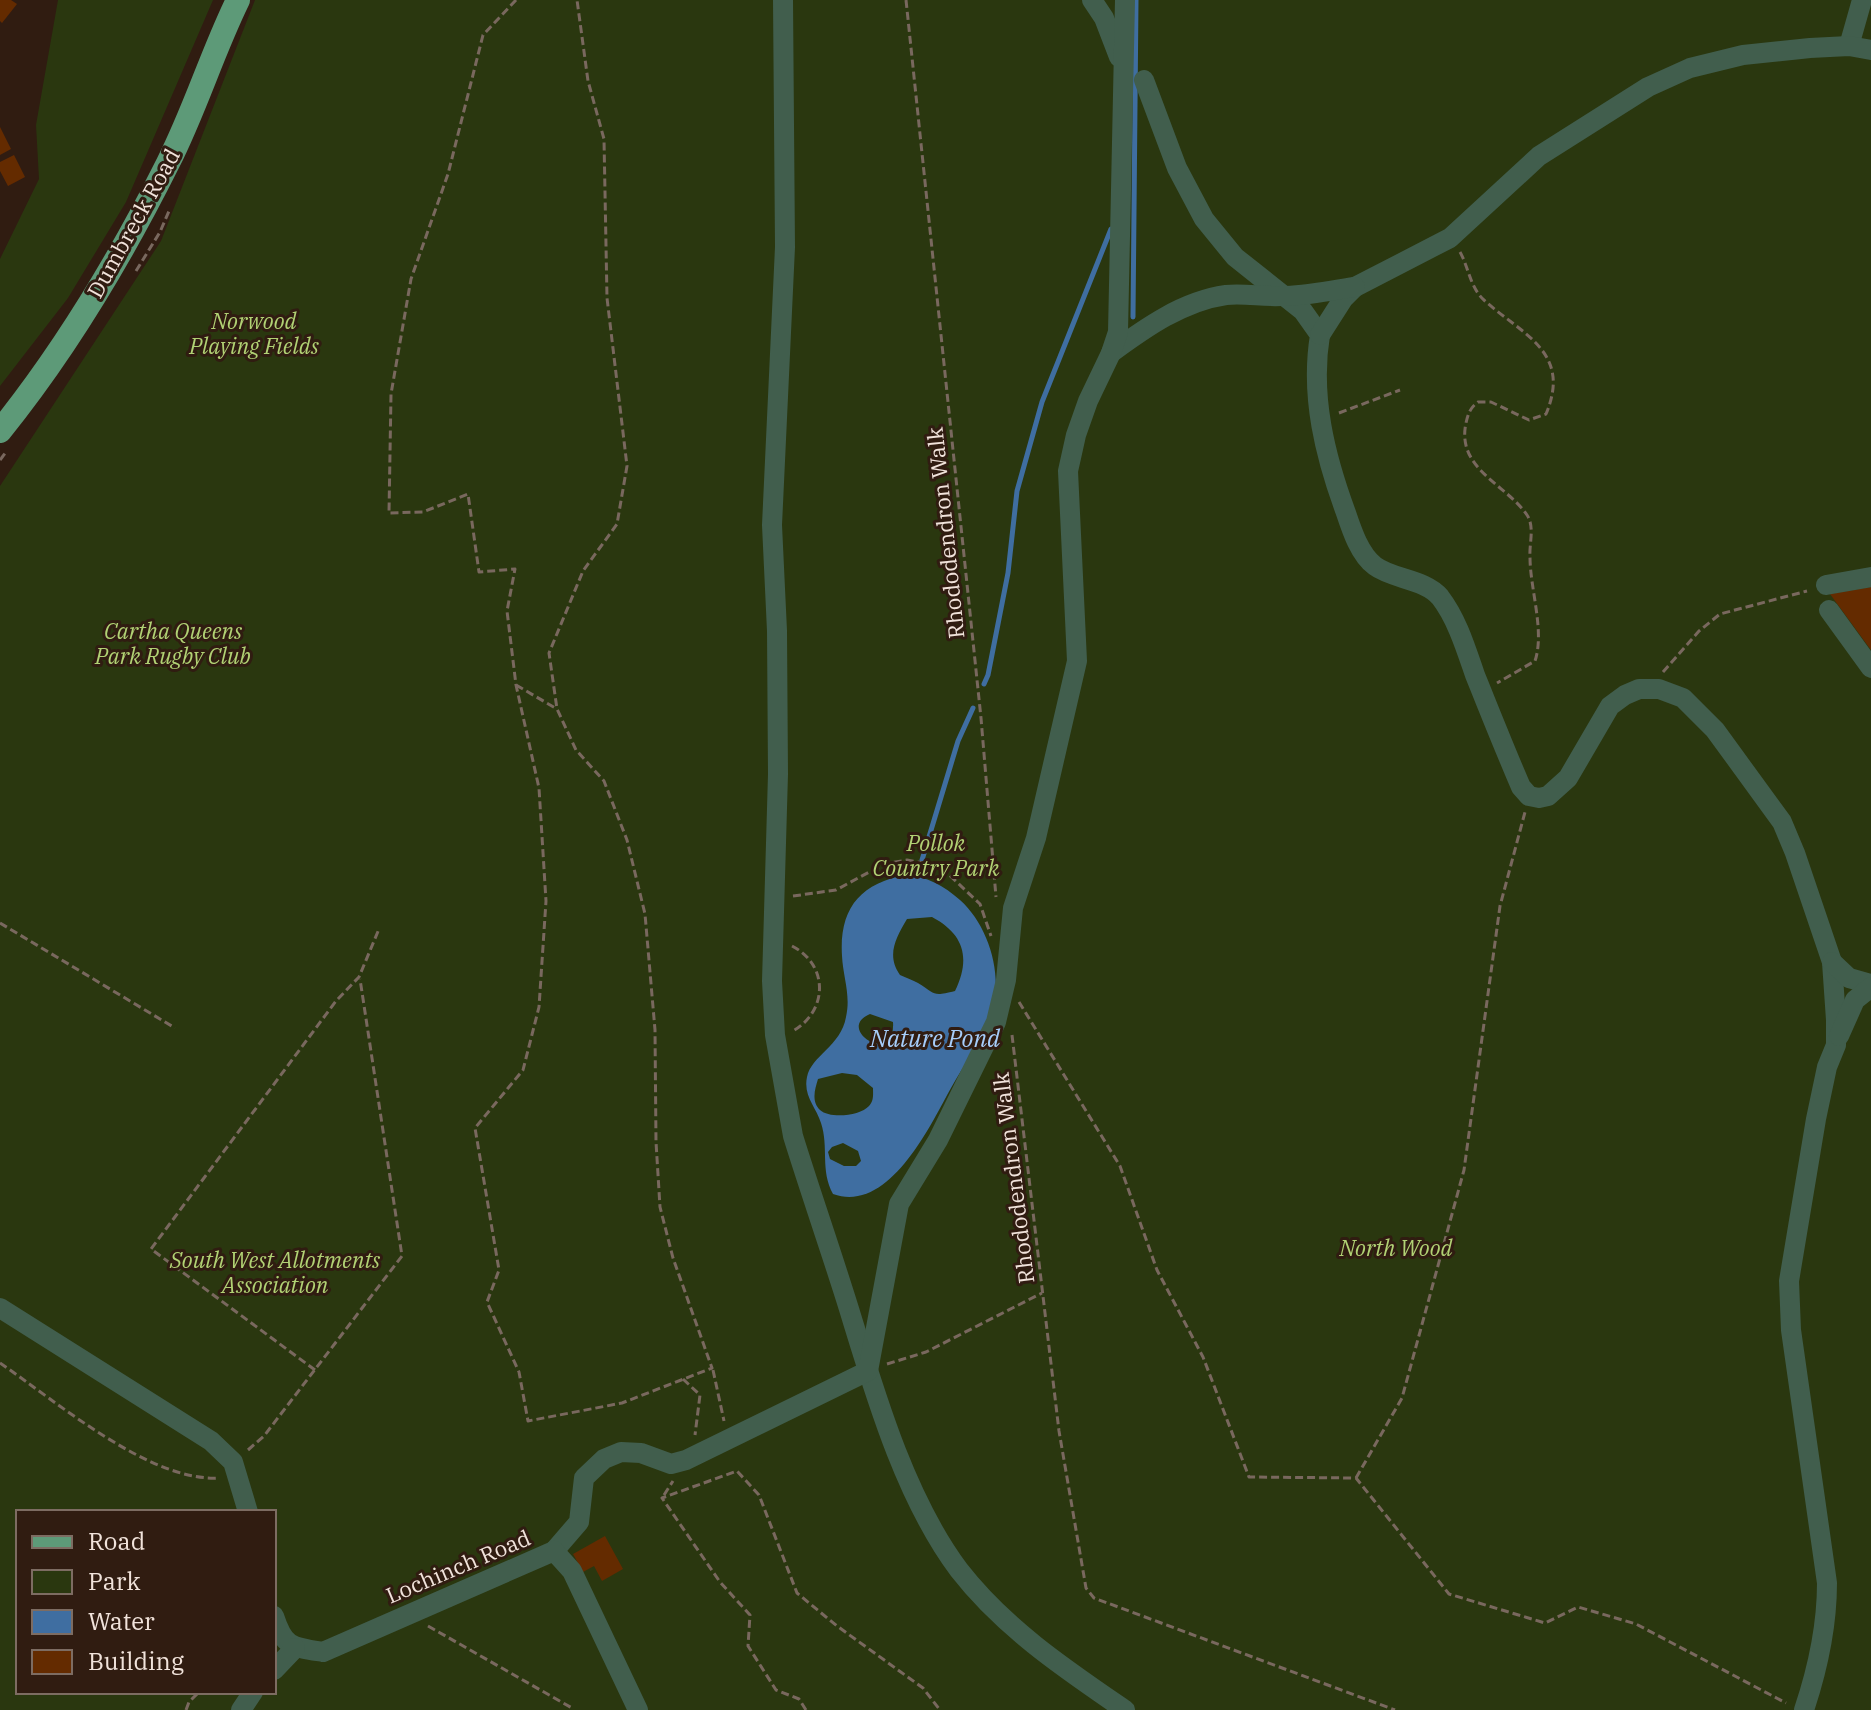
<svg xmlns="http://www.w3.org/2000/svg" width="1871" height="1710" viewBox="0 0 1871 1710" font-family="'IBM Plex Serif',serif">
	<rect width="100%" height="100%" fill="#301c11"/>
	<g fill="#2a370f" fill-rule="evenodd">
		<polygon points="58,0 213,0 126,202 68,298 0,386 0,259 39,179 36,125"/>
		<path d="M255,0h1616v1710h-1871v-1224l161,-245zM18,1512h256v180h-256z"/>
	</g>
	<path fill="#3f6ea1" fill-rule="evenodd" d="M906,875c21,1 38,11 54,25 30,27 45,79 30,119 -9,25 -26,45 -39,69 -21,38 -62,126 -118,106 -13,-24 -4,-47 -12,-71 -5,-16 -18,-27 -14,-46 4,-21 34,-31 39,-60 5,-22 -3,-40 -4,-61 -3,-47 18,-73 64,-81zM932,917c32,17 39,41 23,74 -23,6 -19,3 -37,-8 -5,-3 -12,-5 -18,-8 -14,-20 -4,-37 7,-56zM870,1014l23,8c3,46 -59,7 -23,-8zM842,1073l15,2 16,13c0,6 1,13 -4,18 -9,10 -39,13 -49,4 -9,-9 -5,-21 -2,-31zM843,1143l15,8 3,10 -5,5h-12l-14,-7 -2,-7 4,-5z"/>
	<g fill="none" stroke-linecap="round" stroke-linejoin="round">
		<g stroke="#3f6ea1" stroke-width="5">
			<polyline points="1133,317 1136,0"/>
			<polyline points="984,684 988,675 1008,573 1017,491 1042,402 1111,229"/>
			<polyline points="922,860 958,741 973,708"/>
		</g>
	</g>
	<g fill="#642b00">
		<polygon points="0,0 11,0 17,4 2,23 0,21"/>
		<polygon points="0,127 11,149 0,155"/>
		<polygon points="14,155 25,177 8,186 0,171 0,162"/>
		<polygon points="1871,587 1871,650 1830,594"/>
		<polygon points="605,1536 623,1569 602,1581 594,1566 583,1572 573,1554"/>
	</g>
	<g fill="none" stroke-linecap="round" stroke-linejoin="round">
		<g stroke="#79685e" stroke-width="3" stroke-dasharray="8 4" stroke-linecap="butt">
			<polyline points="516,0 483,35 448,174 411,279 391,394 389,513 423,512 468,494 479,572 515,569 507,611 516,685 539,788 546,901 539,1007 523,1070 475,1128 499,1270 487,1302 519,1372 528,1421 622,1403 712,1368 673,1258 660,1207 656,1142 655,1030 645,914 627,840 604,781 576,750 557,709 549,653 583,571 617,524 627,466 607,298 604,139 588,81 577,0"/>
			<polyline points="906,0 981,718 996,897"/>
			<path d="M1460,252c9,16 10,36 25,49 38,34 87,51 61,113l-17,6 -38,-18h-13c-8,6 -10,12 -12,21 -10,46 40,61 61,92 8,12 2,29 3,42 0,32 15,74 5,104l-38,22"/>
			<polyline points="136,271 160,232 169,211"/>
			<polyline points="1339,413 1400,390"/>
			<polyline points="0,460 6,452"/>
			<polyline points="1663,672 1699,631 1720,614 1807,591"/>
			<polyline points="516,685 557,709"/>
			<polyline points="793,896 836,890 884,864 907,860 929,864 945,871 980,904 991,936"/>
			<polyline points="0,923 175,1028"/>
			<path d="M792,946c37,19 36,65 1,85"/>
			<polyline points="1019,1002 1120,1166 1157,1270 1203,1357 1249,1477 1356,1478 1449,1594 1545,1623 1578,1607 1636,1624 1786,1703"/>
			<polyline points="1012,1035 1059,1431 1086,1588 1094,1598 1395,1710"/>
			<path d="M0,1363c57,39 150,119 219,115"/>
			<polyline points="887,1364 926,1352 1042,1293"/>
			<polyline points="315,1370 151,1249 336,1001 359,977 379,929"/>
			<polyline points="713,1370 724,1421"/>
			<polyline points="683,1379 700,1395 695,1435"/>
			<polyline points="248,1450 264,1436 402,1256 360,979"/>
			<polyline points="1356,1478 1402,1398 1464,1170 1500,906 1525,812"/>
			<polyline points="664,1495 673,1481"/>
			<polyline points="428,1626 572,1708"/>
			<polyline points="186,1710 189,1702 199,1692"/>
			<polyline points="806,1710 799,1699 776,1690 748,1646 750,1615 720,1582 662,1498 737,1471 759,1495 797,1593 837,1626 923,1688 940,1710"/>
		</g>
		<g stroke="#415e4d" stroke-width="20">
			<path d="M783,0l2,247 -13,278 5,106 1,143 -6,207 3,54 18,101c18,58 38,115 56,173 26,85 56,189 110,261 45,58 106,99 166,140"/>
			<polyline points="1092,0 1104,18 1119,57"/>
			<polyline points="1849,46 1862,0"/>
			<path d="M1144,80l33,88 27,51 31,38 68,54 17,24c-10,61 5,121 26,178 6,18 14,42 29,53 17,13 50,13 65,31 17,22 26,52 35,78 15,37 30,75 46,112l8,9 10,2 9,-2 20,-18 42,-72 15,-11 14,-6h20l24,9 32,32 67,92 13,31 37,109 4,58v25l-9,22 -11,52 -27,162 2,49 36,253c0,44 -9,85 -23,127"/>
			<polyline points="1320,335 1343,299 1355,287 1450,238 1539,156 1648,87 1690,68 1743,55 1810,48 1849,46 1871,50"/>
			<path d="M1111,353c34,-25 72,-52 115,-58 18,-2 37,2 55,1 25,0 50,-6 74,-9"/>
			<polyline points="1826,585 1871,577"/>
			<polyline points="1829,610 1871,668"/>
			<polyline points="1832,962 1849,978 1871,984"/>
			<polyline points="1839,1036 1855,1000 1871,987"/>
			<polyline points="0,1308 211,1441 233,1462 248,1512"/>
			<polyline points="554,1551 579,1522 584,1478 604,1459 621,1452 641,1453 671,1464 686,1460 868,1371 899,1204 938,1140 996,1022 1006,980 1013,908 1036,838 1077,661 1068,471 1076,435 1088,401 1111,353 1118,332 1125,0"/>
			<path d="M274,1616c10,31 17,31 49,36l231,-101 18,20 66,139"/>
			<polyline points="274,1670 295,1648"/>
			<polyline points="241,1710 253,1692"/>
		</g>
		<path stroke="#5d9a78" stroke-width="24" d="M0,431c66,-82 121,-174 168,-268 27,-53 44,-110 70,-163"/>
	</g>
	<g text-anchor="middle" dominant-baseline="central" stroke-width="6" stroke-linejoin="round" paint-order="stroke">
		<g font-size="22" fill="#f1e3db" stroke="#301c11">
			<text transform="translate(133 223) rotate(-61)">Dumbreck Road</text>
			<text transform="translate(945 533) rotate(-96)">Rhododendron Walk</text>
			<text transform="translate(1013 1178) rotate(-97)">Rhododendron Walk</text>
			<text transform="translate(458 1566) rotate(-23)">Lochinch Road</text>
		</g>
		<g font-size="22" font-style="italic" fill="#b1d274" stroke="#301c11">
			<text x="254" y="320">Norwood<tspan x="254" dy="25">Playing Fields</tspan></text>
			<text x="173" y="630">Cartha Queens<tspan x="173" dy="25">Park Rugby Club</tspan></text>
			<text x="936" y="842">Pollok<tspan x="936" dy="25">Country Park</tspan></text>
			<text x="1396" y="1247">North Wood</text>
			<text x="275" y="1259">South West Allotments<tspan x="275" dy="25">Association</tspan></text>
		</g>
		<g font-size="24" font-style="italic" fill="#a6cdfa" stroke="#301c11">
			<text x="935" y="1038">Nature Pond</text>
		</g>
	</g>
	<rect x="16" y="1510" width="260" height="184" fill="#301c11" stroke="#7d6c62" stroke-width="2"/>
	<rect x="32" y="1536" width="40" height="12" fill="#5d9a78" stroke="#7d6c62" stroke-width="2"/>
	<text x="88" y="1550" font-size="24" fill="#f1e3db">Road</text>
	<rect x="32" y="1570" width="40" height="24" fill="#2a370f" stroke="#7d6c62" stroke-width="2"/>
	<text x="88" y="1590" font-size="24" fill="#f1e3db">Park</text>
	<rect x="32" y="1610" width="40" height="24" fill="#3f6ea1" stroke="#7d6c62" stroke-width="2"/>
	<text x="88" y="1630" font-size="24" fill="#f1e3db">Water</text>
	<rect x="32" y="1650" width="40" height="24" fill="#642b00" stroke="#7d6c62" stroke-width="2"/>
	<text x="88" y="1670" font-size="24" fill="#f1e3db">Building</text>
</svg>
